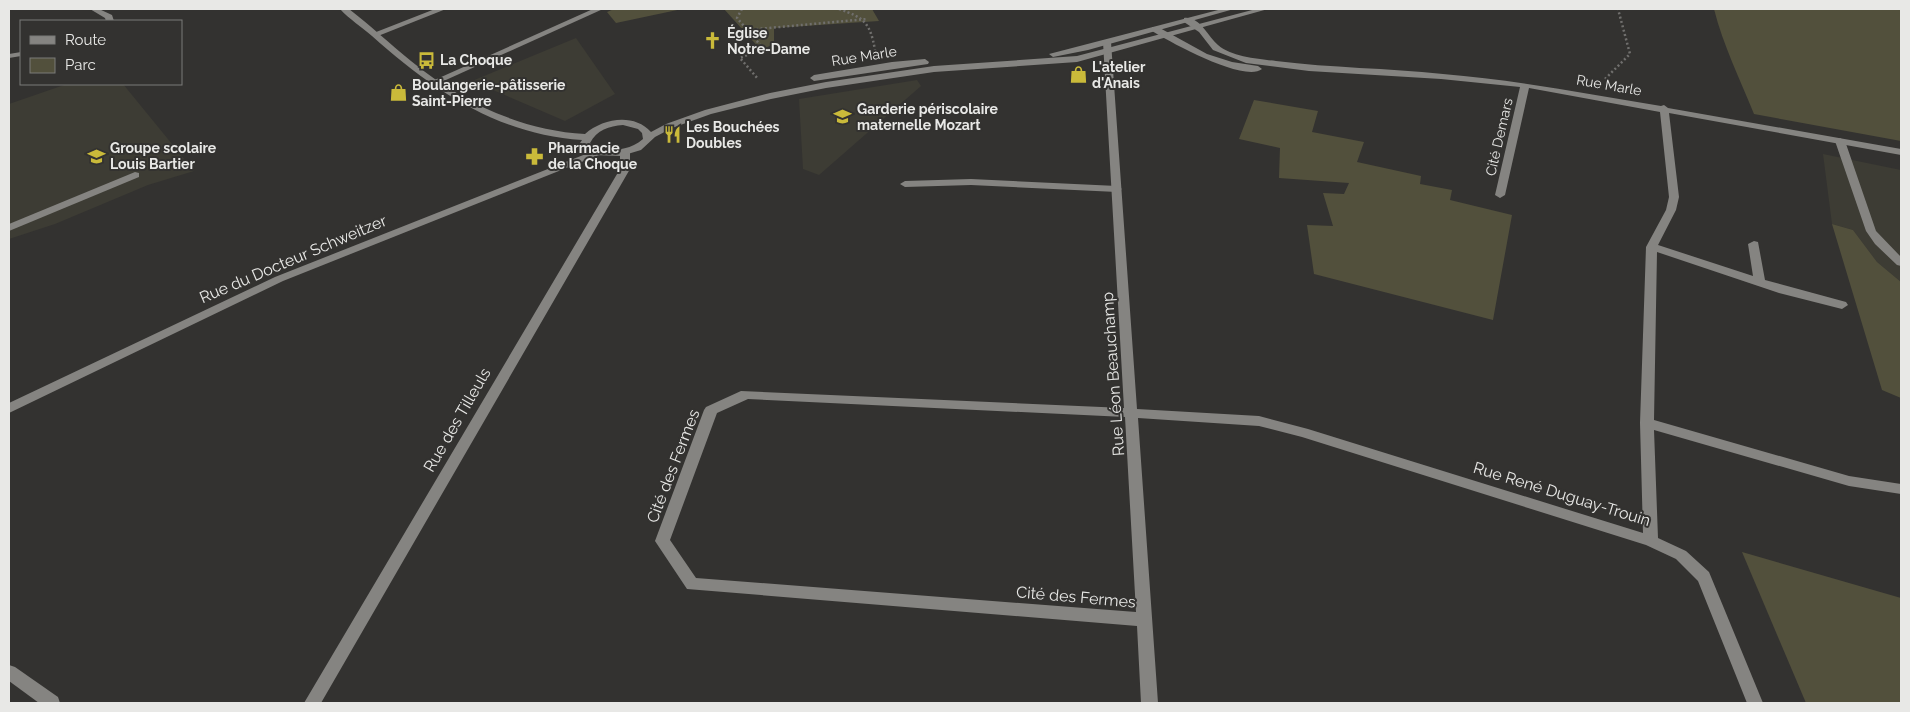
<svg xmlns="http://www.w3.org/2000/svg" width="1910" height="712" viewBox="0 0 1910 712" font-family="Raleway,sans-serif">
	<rect width="100%" height="100%" fill="#333230"/>
	<g fill="#3d3c34">
		<polygon points="576,38 615,94 565,121 472,81"/>
		<polygon points="917,80 921,86 819,175 803,169 799,99"/>
		<polygon points="67,84 123,84 194,171 148,185 55,224 9,239 9,104"/>
		<polygon points="1823,154 1901,170 1901,282 1877,262 1853,230 1832,224"/>
	</g>
	<g fill="#52503c">
		<polygon points="614,9 682,9 616,23 607,12"/>
		<polygon points="724,9 872,9 879,21 774,28 774,44 761,50"/>
		<path d="M1714,9h187v132l-147,-27c-14,-35 -31,-69 -40,-105z"/>
		<polygon points="1254,100 1318,111 1312,132 1364,142 1357,162 1421,176 1420,184 1452,190 1450,200 1512,215 1493,320 1314,274 1307,225 1333,226 1323,193 1344,194 1349,183 1279,178 1280,148 1239,139"/>
		<polygon points="1832,224 1853,230 1877,262 1901,282 1901,398 1882,390"/>
		<polygon points="1742,552 1901,598 1901,703 1806,703"/>
	</g>
	<g fill="none" stroke-linecap="round" stroke-linejoin="round">
		<g stroke="#706f6d" stroke-width="2.5" stroke-dasharray="2 2.5" stroke-linecap="butt">
			<polyline points="742,9 737,18 763,48 740,58 758,79"/>
			<path d="M839,9c26,9 31,14 36,41"/>
			<polyline points="747,30 867,19"/>
			<polyline points="1605,79 1630,54 1618,9"/>
		</g>
		<g fill="#858481" fill-rule="evenodd">
			<polygon points="1840,138 1845,141 1876,231 1901,257 1901,266 1897,265 1875,244 1866,231 1835,141"/>
			<polygon points="135,172 139,173 139,177 9,231 9,224"/>
			<polygon points="971,179 1117,186 1122,189 1117,192 971,185 905,187 900,184 905,181"/>
		</g>
		<g fill="#858481" fill-rule="evenodd">
			<polygon points="90,9 99,9 112,15 114,21 106,21 105,18"/>
			<polygon points="435,9 446,9 378,36 371,34"/>
			<polygon points="593,9 603,9 437,84 430,82"/>
			<path d="M1184,18c16,-2 24,19 34,27 13,12 42,14 58,16 56,7 111,7 167,13 73,6 145,20 218,32l3,-1 4,3 233,41v6l-232,-42 10,84 -3,13 -18,35 95,31 -5,-32 6,-3 4,1 7,38 81,22 2,3 -6,4 -63,-16 -122,-41 -3,168 195,56 52,8v10l-52,-8 -195,-56 4,108 28,13 23,21 54,131h-16l-49,-122 -22,-22 -30,-14 -344,-108 -43,-11 -121,-8 20,285h-17l-4,-77 -450,-37 -32,-48 49,-131 2,-3 35,-16 383,17 -21,-366 4,-2 4,2 26,367 122,7 49,13 335,104 -3,-110 6,-176 20,-37 3,-13 -9,-85 -131,-24 -24,107 -5,3 -5,-3 25,-108 -79,-8 -132,-8 -63,-8 -33,-13 -14,-18 -15,-10zM748,399l377,18 11,195 -440,-34 -26,-38 47,-127z"/>
			<path d="M1152,27h6l49,27 25,8 26,4 4,3c-18,14 -92,-27 -110,-38z"/>
			<polygon points="21,52 21,56 9,58 9,54"/>
			<polygon points="596,150 601,153 599,155 283,281 9,413 9,403 275,277"/>
			<polygon points="625,150 630,153 630,169 321,703 304,703 620,169 620,153"/>
			<polygon points="9,665 15,667 58,697 60,703 39,703 9,681"/>
		</g>
		<g fill="#858481" fill-rule="evenodd">
			<path d="M340,9h9c21,16 41,35 62,52 50,41 109,69 174,73 18,-16 49,-21 66,-2l15,-8 39,-14 65,-17 56,-11 108,-16 143,-10 179,-47h12l-191,53 -143,10 -108,16 -55,11 -60,15 -39,14 -17,9 -14,13 -20,6 -28,-1 -7,-4 -6,-8 2,-3c-83,-5 -150,-50 -210,-104 -10,-9 -23,-17 -32,-27zM623,125l15,4 4,4 1,6c-14,12 -28,11 -45,11l-8,-7c7,-13 19,-17 33,-18z"/>
			<polygon points="1222,9 1234,9 1088,50 1053,57 1049,54"/>
			<polygon points="925,59 929,62 928,64 814,81 810,78 814,75 892,62"/>
		</g>
	</g>
	<defs>
		<symbol id="church-bare" viewBox="-9 -9 18 18"><path d="M-1.2-6h2.4v3.5h3.3v2.4h-3.3V6h-2.4V-.1h-3.3v-2.4h3.3Z" fill="#caba3a" stroke="#333230" stroke-width="2.5" paint-order="stroke"/></symbol>
		<symbol id="bus-bare" viewBox="-9 -9 18 18"><path d="M-5-6H5V4H4V6H2V4H-2V6H-4V4H-5ZM-3.5-4V0h7V-4ZM-3.5 1.2v1.5H-2V1.2ZM2 1.2v1.5H3.5V1.2Z" fill="#caba3a" stroke="#333230" stroke-width="2.5" paint-order="stroke"/></symbol>
		<symbol id="shop-bare" viewBox="-9 -9 18 18"><path d="M-5-2.5h2.3a2.7 3.5 0 0 1 5.4 0H5L5.5 6h-11ZM-1.5-2.5h3a1.5 2.3 0 0 0-3 0Z" fill="#caba3a" stroke="#333230" stroke-width="2.5" paint-order="stroke"/></symbol>
		<symbol id="school-bare" viewBox="-9 -9 18 18"><path d="M0-5L7-2L0 1L-7-2ZM-4 1L0 2.5L4 1V4Q0 6-4 4Z" fill="#caba3a" stroke="#333230" stroke-width="2.5" paint-order="stroke"/></symbol>
		<symbol id="restaurant-bare" viewBox="-9 -9 18 18"><path d="M-5-6h1v4h1v-4h1v4h1v-4h1v5L-1.5 .5V6h-2V.5L-5-1ZM5-6V6H3V1.5H1.5Q1.5-4 5-6Z" fill="#caba3a" stroke="#333230" stroke-width="2.5" paint-order="stroke"/></symbol>
		<symbol id="pharmacy-bare" viewBox="-9 -9 18 18"><path d="M-2-6h4v4h4v4h-4v4h-4v-4h-4v-4h4Z" fill="#caba3a" stroke="#333230" stroke-width="2.5" paint-order="stroke"/></symbol>
	</defs>
	<g fill-rule="evenodd">
		<use href="#church-bare" x="700" y="28" width="25" height="25"/>
		<use href="#bus-bare" x="414" y="48" width="25" height="25"/>
		<use href="#shop-bare" x="1066" y="62" width="25" height="25"/>
		<use href="#shop-bare" x="386" y="80" width="25" height="25"/>
		<use href="#school-bare" x="830" y="104" width="25" height="25"/>
		<use href="#restaurant-bare" x="660" y="122" width="25" height="25"/>
		<use href="#school-bare" x="84" y="144" width="25" height="25"/>
		<use href="#pharmacy-bare" x="522" y="144" width="25" height="25"/>
	</g>
	<g text-anchor="middle" dominant-baseline="central" stroke-width="4" stroke-linejoin="round" paint-order="stroke">
		<g font-size="14" font-weight="bold" fill="#e8e8e6" stroke="#333230" text-anchor="start">
			<text x="727" y="33">Église<tspan x="727" dy="16">Notre-Dame</tspan></text>
			<text x="440" y="60">La Choque</text>
			<text x="1092" y="67">L'atelier<tspan x="1092" dy="16">d'Anais</tspan></text>
			<text x="412" y="85">Boulangerie-pâtisserie<tspan x="412" dy="16">Saint-Pierre</tspan></text>
			<text x="857" y="109">Garderie périscolaire<tspan x="857" dy="16">maternelle Mozart</tspan></text>
			<text x="686" y="127">Les Bouchées<tspan x="686" dy="16">Doubles</tspan></text>
			<text x="110" y="148">Groupe scolaire<tspan x="110" dy="16">Louis Bartier</tspan></text>
			<text x="548" y="148">Pharmacie<tspan x="548" dy="16">de la Choque</tspan></text>
		</g>
		<g font-size="14" fill="#e8e8e6" stroke="#333230">
			<text transform="translate(864 56) rotate(-9)">Rue Marle</text>
			<text transform="translate(1609 85) rotate(10)">Rue Marle</text>
			<text transform="translate(1499 137) rotate(-77)">Cité Demars</text>
		</g>
		<g font-size="16" fill="#e8e8e6" stroke="#333230">
			<text transform="translate(293 259) rotate(-23)">Rue du Docteur Schweitzer</text>
			<text transform="translate(1113 374) rotate(-94)">Rue Léon Beauchamp</text>
			<text transform="translate(457 420) rotate(-60)">Rue des Tilleuls</text>
			<text transform="translate(673 466) rotate(-69)">Cité des Fermes</text>
			<text transform="translate(1562 494) rotate(17)">Rue René Duguay-Trouin</text>
			<text transform="translate(1076 597) rotate(5)">Cité des Fermes</text>
		</g>
	</g>
	<rect width="1910" height="712" fill="none" stroke="#e8e8e6" stroke-width="20"/>
	<rect x="20" y="20" width="162" height="65" fill="#333230" stroke="#7b7b79"/>
	<rect x="30" y="36" width="25" height="8" fill="#858481" stroke="#7b7b79"/>
	<text x="65" y="45" font-size="15" fill="#e8e8e6">Route</text>
	<rect x="30" y="58" width="25" height="15" fill="#52503c" stroke="#7b7b79"/>
	<text x="65" y="70" font-size="15" fill="#e8e8e6">Parc</text>
</svg>
